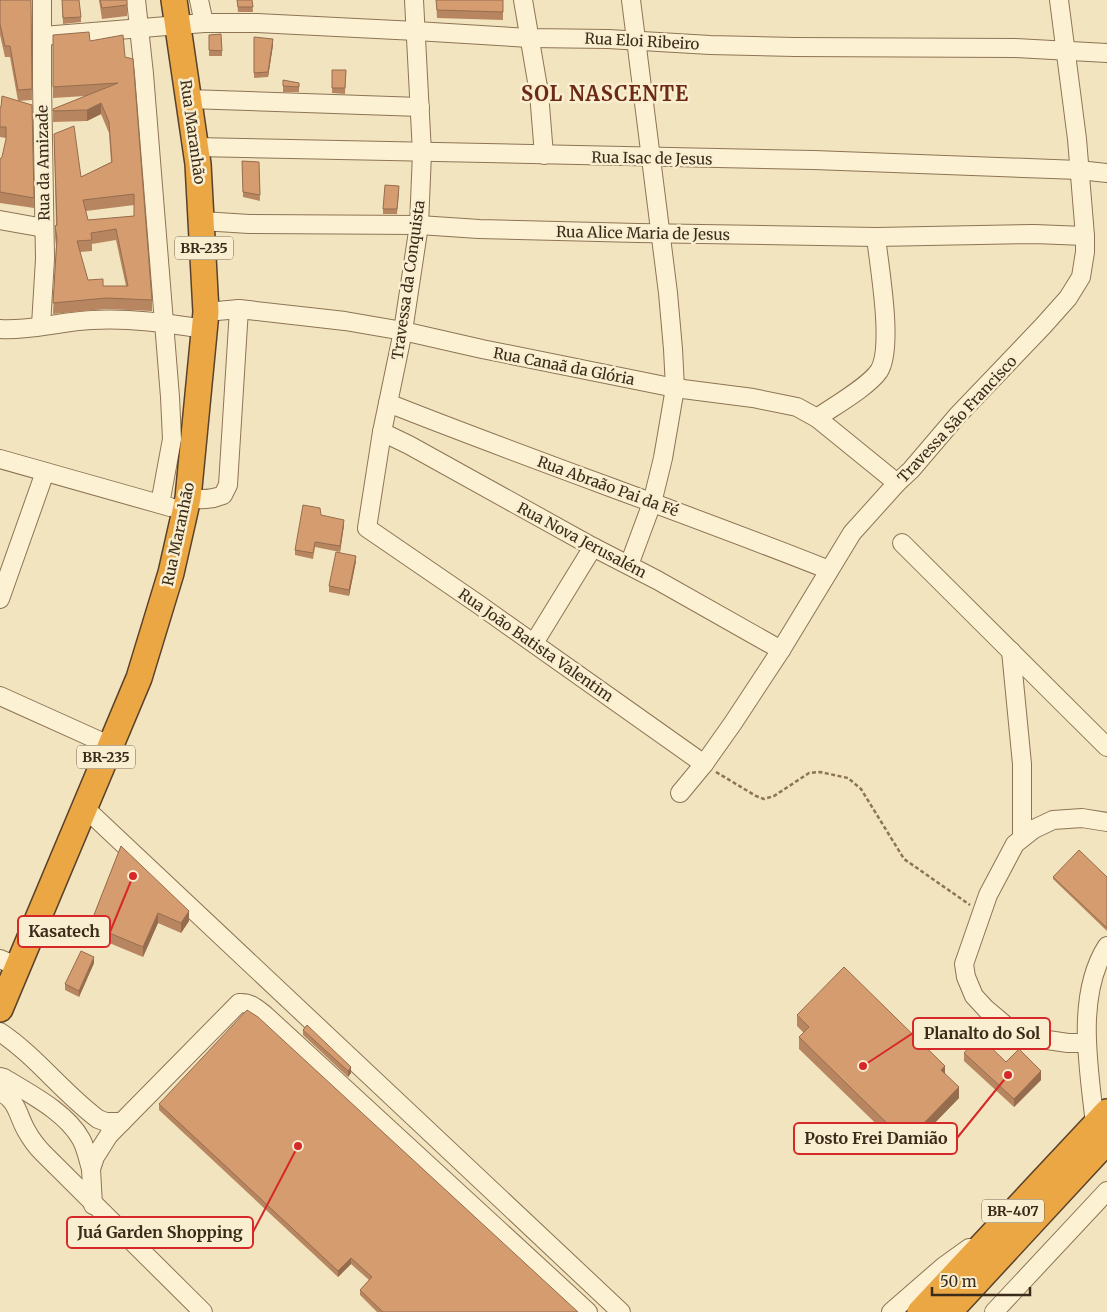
<svg xmlns="http://www.w3.org/2000/svg" width="1107" height="1312" viewBox="0 0 1107 1312" font-family="Merriweather,serif">
	<rect width="100%" height="100%" fill="#f2e4be"/>
	<g fill="none" stroke-linecap="round" stroke-linejoin="round">
		<defs>
			<g id="minor">
				<polyline points="136,0 144,74 170,397 172,439 160,504"/>
				<polyline points="199,0 204,23"/>
				<polyline points="414,0 422,153 419,225 403,331 382,432 367,528 478,604 704,764"/>
				<polyline points="523,0 539,93 544,155"/>
				<polyline points="43,36 204,23 257,23 416,31 530,38 608,39 710,45 795,47 1015,48 1107,53"/>
				<polyline points="188,99 420,107"/>
				<polyline points="196,147 814,160 1079,170 1107,173"/>
				<polyline points="0,220 44,228"/>
				<polyline points="202,221 249,224 419,225 479,229 638,233 876,237 1034,234 1085,236"/>
				<polyline points="206,312 239,309 345,321 403,331 482,349 675,388 753,398 797,407 817,418 897,483"/>
				<polyline points="41,325 45,259 42,83 42,0"/>
				<path d="M0,329c31,2 62,-8 92,-9 38,-2 75,3 112,9"/>
				<path d="M388,403c146,58 295,109 441,167"/>
				<path d="M817,418c17,-12 51,-31 62,-47 15,-24 0,-105 -3,-134"/>
				<polyline points="382,432 409,445 593,547 657,580 781,650"/>
				<polyline points="0,459 170,507"/>
				<path d="M188,498c13,2 23,2 35,-3l5,-10 11,-176"/>
				<polyline points="902,543 1107,747"/>
				<polyline points="629,565 652,503 663,458 675,388 673,349 668,293 631,0"/>
				<polyline points="0,599 45,472"/>
				<polyline points="534,643 593,547"/>
				<polyline points="1011,651 1022,764 1022,838"/>
				<polyline points="0,696 111,746"/>
				<polyline points="680,793 704,764 733,723 781,650 852,533 897,483 911,470 957,416 1043,326 1068,298 1081,277 1085,252 1085,236 1077,139 1059,0"/>
				<polyline points="85,808 621,1312"/>
				<polyline points="0,959 18,967"/>
				<path d="M0,1032c36,24 63,61 98,87l8,3h16"/>
				<polyline points="1086,1043 1068,1043 1027,1037 1005,1025 986,1009 974,996 966,977 964,964 988,895 1015,844 1034,829 1053,820 1082,818 1107,822"/>
				<path d="M0,1077l4,1c26,16 62,34 77,61 5,9 7,20 10,30"/>
				<path d="M0,1092c17,7 18,24 26,38 5,9 10,16 17,23l160,159"/>
				<path d="M1095,1124c-6,-55 -20,-128 12,-178"/>
				<path d="M93,1205l-2,-36 4,-12 14,-22 130,-132c11,-1 17,5 26,12l323,297"/>
				<polyline points="891,1312 944,1266 969,1248"/>
				<polyline points="994,1312 1107,1191"/>
			</g>
			<g id="highway">
				<polyline points="0,1009 139,678 171,573 188,498 206,312 198,164 174,0"/>
				<polyline points="920,1312 1107,1112"/>
				<polyline points="949,1312 1107,1141"/>
			</g>
		</defs>
		<use href="#minor" stroke="#8d7455" stroke-width="20"/>
		<use href="#highway" stroke="#5a412a" stroke-width="28"/>
		<polyline stroke="#8d7455" stroke-width="2.5" stroke-dasharray="4 2.5" stroke-linecap="butt" points="716,772 756,796 764,799 774,796 809,773 820,772 848,778 861,789 904,859 970,905"/>
		<use href="#minor" stroke="#fcf1d2" stroke-width="18"/>
		<use href="#highway" stroke="#eca745" stroke-width="25"/>
	</g>
	<g fill="#b78660" fill-rule="evenodd">
		<polygon points="0,0 31,0 32,100 18,101 10,57 5,57 0,35"/>
		<polygon points="62,0 81,17 81,22 63,24"/>
		<polygon points="99,0 127,0 127,16 102,19"/>
		<polygon points="237,0 252,0 253,12 238,12"/>
		<polygon points="436,0 503,0 503,20 437,18"/>
		<path d="M53,35l37,6 35,16 27,243v11l-46,-2 -53,5 3,-68 -1,-9v-11l1,-1 -2,-91 27,43 30,-15 -2,-29 -8,-19 -14,7 -34,1v-13l32,-13 -32,2zM134,205v11l-46,4 -2,-9zM116,240l10,46h-23l-15,-6 -8,-28 12,-1v-7z"/>
		<polygon points="209,35 222,51 222,56 209,56"/>
		<polygon points="254,37 273,45 268,77 254,78"/>
		<polygon points="332,70 346,70 345,94 332,93"/>
		<polygon points="283,80 299,83 299,92 283,92"/>
		<polygon points="32,105 34,208 0,203 0,159 2,157 6,140 6,138 0,137 0,107"/>
		<polygon points="242,161 259,162 260,201 243,197"/>
		<polygon points="399,192 397,214 383,214 383,209"/>
		<polygon points="344,525 340,552 315,547 313,559 295,555 295,550"/>
		<polygon points="356,561 349,596 329,592 329,586"/>
		<polygon points="121,846 189,921 181,933 158,923 143,957 90,935 90,925"/>
		<polygon points="1053,877 1107,877 1107,931 1053,879"/>
		<polygon points="94,963 79,997 65,990 65,984"/>
		<polygon points="797,1015 945,1073 959,1098 921,1137 919,1135 912,1143 906,1137 898,1145 799,1049 799,1037 804,1033 797,1026"/>
		<polygon points="303,1030 351,1073 348,1077 303,1035"/>
		<polygon points="964,1053 1006,1062 1041,1080 1014,1107 964,1061"/>
		<polygon points="159,1104 578,1312 377,1312 360,1295 360,1290 369,1280 351,1264 338,1277 159,1110"/>
	</g>
	<g fill="#956d4e">
		<polygon points="273,39 273,45 268,77 268,72"/>
		<polygon points="101,103 101,114 87,121 87,110"/>
		<polygon points="344,520 344,525 340,552 340,546"/>
		<polygon points="356,556 356,561 349,596 349,590"/>
		<polygon points="189,911 189,921 181,933 181,923"/>
		<polygon points="158,913 158,923 143,957 143,947"/>
		<polygon points="94,957 94,963 79,997 79,991"/>
		<polygon points="945,1066 945,1077 941,1070"/>
		<polygon points="351,1067 351,1073 348,1077 348,1071"/>
		<polygon points="1041,1071 1041,1080 1014,1107 1014,1099"/>
		<polygon points="959,1087 959,1098 921,1137 921,1126"/>
		<polygon points="919,1124 919,1135 912,1143 912,1132"/>
		<polygon points="906,1126 906,1137 898,1145 898,1134"/>
		<polygon points="351,1258 351,1264 338,1277 338,1271"/>
	</g>
	<g fill="#d59c70" stroke="#956d4e" fill-rule="evenodd">
		<polygon points="0,0 31,0 32,89 18,90 10,46 5,46 0,24"/>
		<polygon points="62,0 79,0 81,17 63,18"/>
		<polygon points="100,0 127,0 127,5 102,8"/>
		<polygon points="237,0 252,0 253,7 238,7"/>
		<polygon points="436,0 503,0 503,12 437,10"/>
		<path d="M89,32l1,9 33,-6 2,22 8,2 19,241 -46,-2 -53,5 4,-65 -2,-12 2,-1 -3,-91 20,-8 7,51 31,-15 -3,-40 -8,-19 -14,7 -34,1v-2l65,-26 -65,4v-52zM134,194v22l-46,4 -5,-20zM116,229l12,57h-25v-7l-15,1 -11,-39 15,-1 -1,-7z"/>
		<polygon points="221,34 222,51 209,50 209,35"/>
		<polygon points="254,37 273,39 268,72 254,73"/>
		<polygon points="332,70 346,70 345,88 332,88"/>
		<polygon points="283,80 299,83 299,87 283,86"/>
		<polygon points="2,96 32,105 34,198 0,192 0,159 2,157 6,139 6,127 0,127 0,107 1,107"/>
		<polygon points="242,161 259,162 260,195 243,192"/>
		<polygon points="385,185 399,186 397,209 383,209"/>
		<polygon points="303,505 320,508 321,515 344,520 340,546 315,542 313,553 295,550"/>
		<polygon points="336,552 356,556 349,590 329,586"/>
		<polygon points="121,846 189,911 181,923 158,913 143,947 90,925"/>
		<polygon points="1079,850 1107,877 1107,928 1053,877"/>
		<polygon points="81,951 94,957 79,991 65,984"/>
		<polygon points="844,967 945,1066 941,1070 959,1087 921,1126 919,1124 912,1132 906,1126 898,1134 799,1037 809,1027 797,1015"/>
		<polygon points="247,1010 258,1017 578,1312 383,1312 360,1290 372,1277 351,1258 338,1271 159,1104"/>
		<polygon points="307,1025 351,1067 348,1071 303,1030"/>
		<polygon points="979,1036 1006,1062 1019,1049 1041,1071 1014,1099 964,1053"/>
	</g>
	<g text-anchor="middle" dominant-baseline="central" stroke-width="5" stroke-linejoin="round" paint-order="stroke">
		<g fill="#f9eecf" stroke="#746651" stroke-width="1">
			<rect x="175" y="236.5" width="58" height="23" rx="4"/>
			<rect x="77" y="745.5" width="58" height="23" rx="4"/>
			<rect x="982" y="1199.5" width="62" height="23" rx="4"/>
		</g>
		<g font-size="14" font-weight="bold" fill="#3b2b1b">
			<text x="204" y="248">BR-235</text>
			<text x="106" y="757">BR-235</text>
			<text x="1013" y="1211">BR-407</text>
		</g>
		<g font-size="15" fill="#3b2b1b" stroke="#f9eecf">
			<text transform="translate(642 41) rotate(3)">Rua Eloi Ribeiro</text>
			<text transform="translate(193 132) rotate(82)">Rua Maranhão</text>
			<text transform="translate(652 158) rotate(1)">Rua Isac de Jesus</text>
			<text transform="translate(43 163) rotate(-91)">Rua da Amizade</text>
			<text transform="translate(643 233) rotate(1)">Rua Alice Maria de Jesus</text>
			<text transform="translate(408 280) rotate(-82)">Travessa da Conquista</text>
			<text transform="translate(564 366) rotate(11)">Rua Canaã da Glória</text>
			<text transform="translate(957 419) rotate(-47)">Travessa São Francisco</text>
			<text transform="translate(608 486) rotate(20)">Rua Abraão Pai da Fé</text>
			<text transform="translate(178 534) rotate(-78)">Rua Maranhão</text>
			<text transform="translate(582 540) rotate(28)">Rua Nova Jerusalém</text>
			<text transform="translate(536 645) rotate(35)">Rua João Batista Valentim</text>
		</g>
		<g font-size="20" font-weight="bold" letter-spacing="1" fill="#6c2a16" stroke="#f9eecf">
			<text x="605" y="93">SOL NASCENTE</text>
		</g>
	</g>
	<path fill="none" stroke="#d62828" stroke-width="2" d="M133 876L110 932M863 1066L913 1033M1008 1075L957 1138M298 1146L253 1232"/>
	<g fill="#d62828" stroke="#f9eecf" stroke-width="2">
		<circle cx="133" cy="876" r="5"/>
		<circle cx="863" cy="1066" r="5"/>
		<circle cx="1008" cy="1075" r="5"/>
		<circle cx="298" cy="1146" r="5"/>
	</g>
	<g fill="#f9eecf" stroke="#d62828" stroke-width="2">
		<rect x="18" y="916" width="92" height="31" rx="5"/>
		<rect x="913" y="1018" width="137" height="31" rx="5"/>
		<rect x="794" y="1123" width="163" height="31" rx="5"/>
		<rect x="67" y="1217" width="186" height="31" rx="5"/>
	</g>
	<g font-size="16" text-anchor="middle" font-weight="bold" fill="#3b2b1b">
		<text x="64" y="937">Kasatech</text>
		<text x="982" y="1039">Planalto do Sol</text>
		<text x="876" y="1144">Posto Frei Damião</text>
		<text x="160" y="1238">Juá Garden Shopping</text>
	</g>
	<path d="M932 1287v8h98v-8" fill="none" stroke="#3b2b1b" stroke-width="2.5"/>
	<text x="940" y="1287" font-size="15" fill="#3b2b1b" stroke="#f9eecf" stroke-width="4" paint-order="stroke">50 m</text>
</svg>
